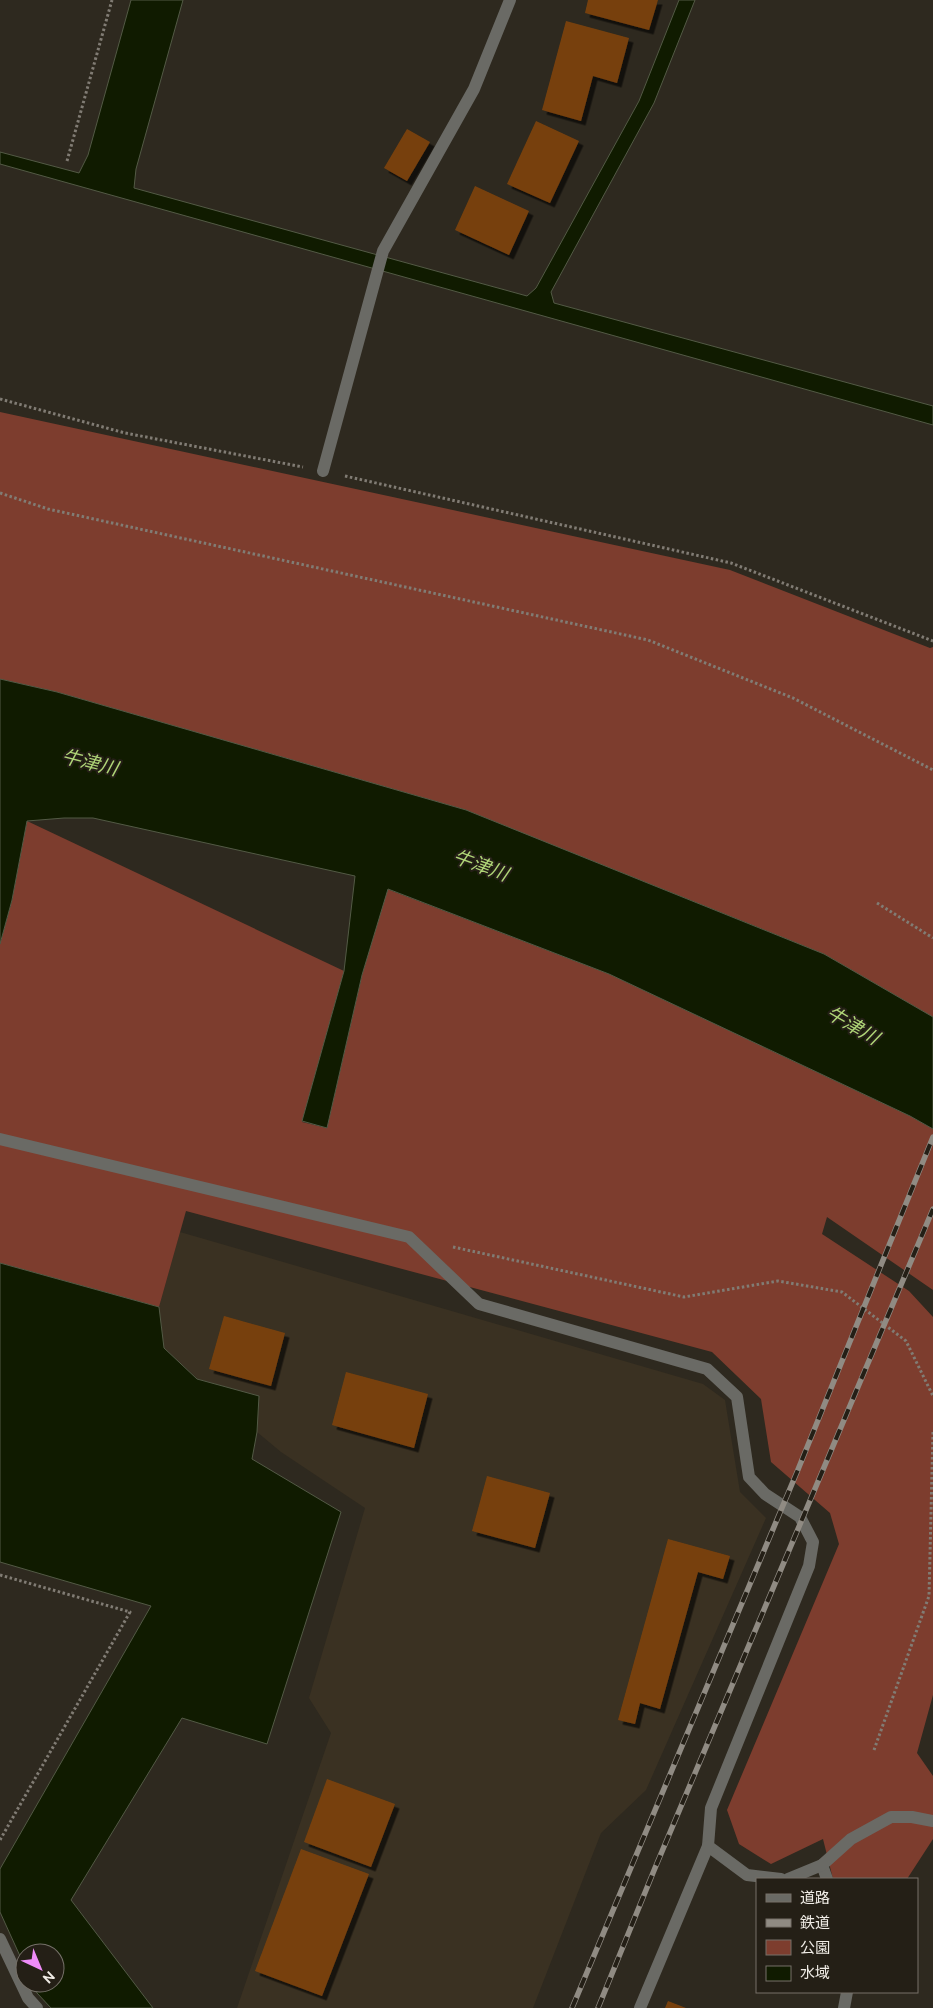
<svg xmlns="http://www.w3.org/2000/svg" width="933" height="2008" viewBox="0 0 933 2008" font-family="Ubuntu,'Noto Sans JP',sans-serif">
	<defs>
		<filter id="shadow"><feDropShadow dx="4.5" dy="4.5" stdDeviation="0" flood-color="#0009"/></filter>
	</defs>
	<rect width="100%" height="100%" fill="#2e291f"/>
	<polygon fill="#3a3122" points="180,1232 703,1384 725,1400 740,1492 766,1518 646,1790 601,1833 533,2008 237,2008 331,1733 309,1698 365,1508 281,1452 257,1432 259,1396 198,1379 164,1348 159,1307"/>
	<g fill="#7d3d2e">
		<polygon points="0,412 730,570 930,648 933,647 933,1017 824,954 466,810 57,692 0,679"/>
		<polygon points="27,821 344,971 302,1122 327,1128 362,975 387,889 609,974 910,1116 933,1129 933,1290 827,1217 822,1234 909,1291 933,1317 933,1695 917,1753 933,1776 933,1839 907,1879 833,1879 823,1839 771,1864 739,1844 727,1810 839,1544 830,1513 771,1462 761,1399 712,1352 186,1211 159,1307 0,1263 0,944 12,900"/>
	</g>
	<g fill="#101b00" stroke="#535a45">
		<polygon points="131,0 183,0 136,169 134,188 527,296 536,288 639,101 679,0 695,0 654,103 551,292 554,303 933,406 933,425 0,164 0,152 79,173 88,155"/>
		<polygon points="0,679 57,692 466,810 824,954 933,1017 933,1129 910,1116 609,974 388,889 362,975 327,1128 302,1121 344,971 355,876 93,818 64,818 27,821 12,900 0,944"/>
		<polygon points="0,1263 159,1307 164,1348 197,1379 259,1396 257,1432 252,1459 341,1512 267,1744 182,1718 71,1900 153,2008 51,2008 37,1993 32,1983 55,1983 55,1953 25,1953 25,1967 0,1912 0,1869 151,1606 0,1562"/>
	</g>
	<g fill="#77400d" filter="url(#shadow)">
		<polygon points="588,0 658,0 649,30 585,13"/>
		<polygon points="566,21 629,38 617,83 593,76 581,121 542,110"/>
		<polygon points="536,121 579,141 550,203 507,184"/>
		<polygon points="407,129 430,142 407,181 384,168"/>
		<polygon points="475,186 529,211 509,255 455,230"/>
		<polygon points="224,1316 285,1333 271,1386 209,1369"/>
		<polygon points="346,1372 428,1394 414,1448 332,1425"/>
		<polygon points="487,1476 550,1493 535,1548 472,1531"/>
		<polygon points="668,1539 730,1556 723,1579 698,1572 660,1709 640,1703 635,1724 618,1720"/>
		<polygon points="327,1779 395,1804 371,1867 304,1842"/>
		<polygon points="301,1849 369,1874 322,1996 255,1971"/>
		<polygon points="668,2001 686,2008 665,2008"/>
	</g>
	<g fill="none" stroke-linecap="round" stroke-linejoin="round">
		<g stroke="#817c74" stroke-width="3" stroke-dasharray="2.5 2.5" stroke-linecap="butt">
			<polyline points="67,161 112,0"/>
			<polyline points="0,399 125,433 303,467"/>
			<polyline points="345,476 731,563 933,641"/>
			<polyline points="0,493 48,509 648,640 793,698 933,770"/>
			<polyline points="877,903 933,938"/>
			<polyline points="453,1247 684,1297 778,1281 842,1292 906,1341 933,1396"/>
			<polyline points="0,1575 130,1612 0,1840"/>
			<polyline points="874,1750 929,1596 933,1431"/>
		</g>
		<g stroke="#6a6a65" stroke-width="12">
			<polyline points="323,471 383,251 474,89 510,0"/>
			<polyline points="0,1139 409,1237 479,1304 707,1369 737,1397 749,1477 765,1494 800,1517 813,1542 809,1566 711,1808 708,1846 747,1875 781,1879"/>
			<polyline points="822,1865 827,1879"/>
			<polyline points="788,1879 822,1865 851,1839 891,1817 912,1817 933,1821"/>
			<polyline points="0,1939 28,1998 37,2008"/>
			<polyline points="640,2008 708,1846"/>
			<polyline points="844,2008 847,1992"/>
		</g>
		<defs>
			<g id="rail">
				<polyline points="572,2008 797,1472 933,1137"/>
				<polyline points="598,2008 655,1868 933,1209"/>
			</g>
		</defs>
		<use href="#rail" stroke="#908b83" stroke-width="5.5"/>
		<use href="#rail" stroke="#241f16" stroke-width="4" stroke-dasharray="11" stroke-linecap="butt"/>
	</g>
	<g text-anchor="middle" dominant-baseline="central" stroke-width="4" stroke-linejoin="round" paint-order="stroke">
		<g font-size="19" font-style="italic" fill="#afd577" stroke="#241f16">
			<text transform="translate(90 762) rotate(14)">牛津川</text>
			<text transform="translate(481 865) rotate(20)">牛津川</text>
			<text transform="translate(853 1025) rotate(30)">牛津川</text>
		</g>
	</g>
	<rect x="756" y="1878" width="162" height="115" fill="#241f16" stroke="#767169"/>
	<rect x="766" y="1894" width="25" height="8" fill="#6a6a65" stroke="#767169"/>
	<text x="800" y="1903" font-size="15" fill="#f0ece6">道路</text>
	<rect x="766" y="1919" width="25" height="8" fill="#908b83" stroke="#767169"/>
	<text x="800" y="1928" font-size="15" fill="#f0ece6">鉄道</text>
	<rect x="766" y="1940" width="25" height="15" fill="#7d3d2e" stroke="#767169"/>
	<text x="800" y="1953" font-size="15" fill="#f0ece6">公園</text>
	<rect x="766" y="1966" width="25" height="15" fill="#101b00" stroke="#767169"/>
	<text x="800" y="1978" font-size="15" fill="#f0ece6">水域</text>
	<g transform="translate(40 1968) rotate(136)"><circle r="24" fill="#241f16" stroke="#767169"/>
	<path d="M0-4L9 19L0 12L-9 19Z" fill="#ee8bf8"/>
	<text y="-8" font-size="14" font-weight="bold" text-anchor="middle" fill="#f0ece6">N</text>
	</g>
</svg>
